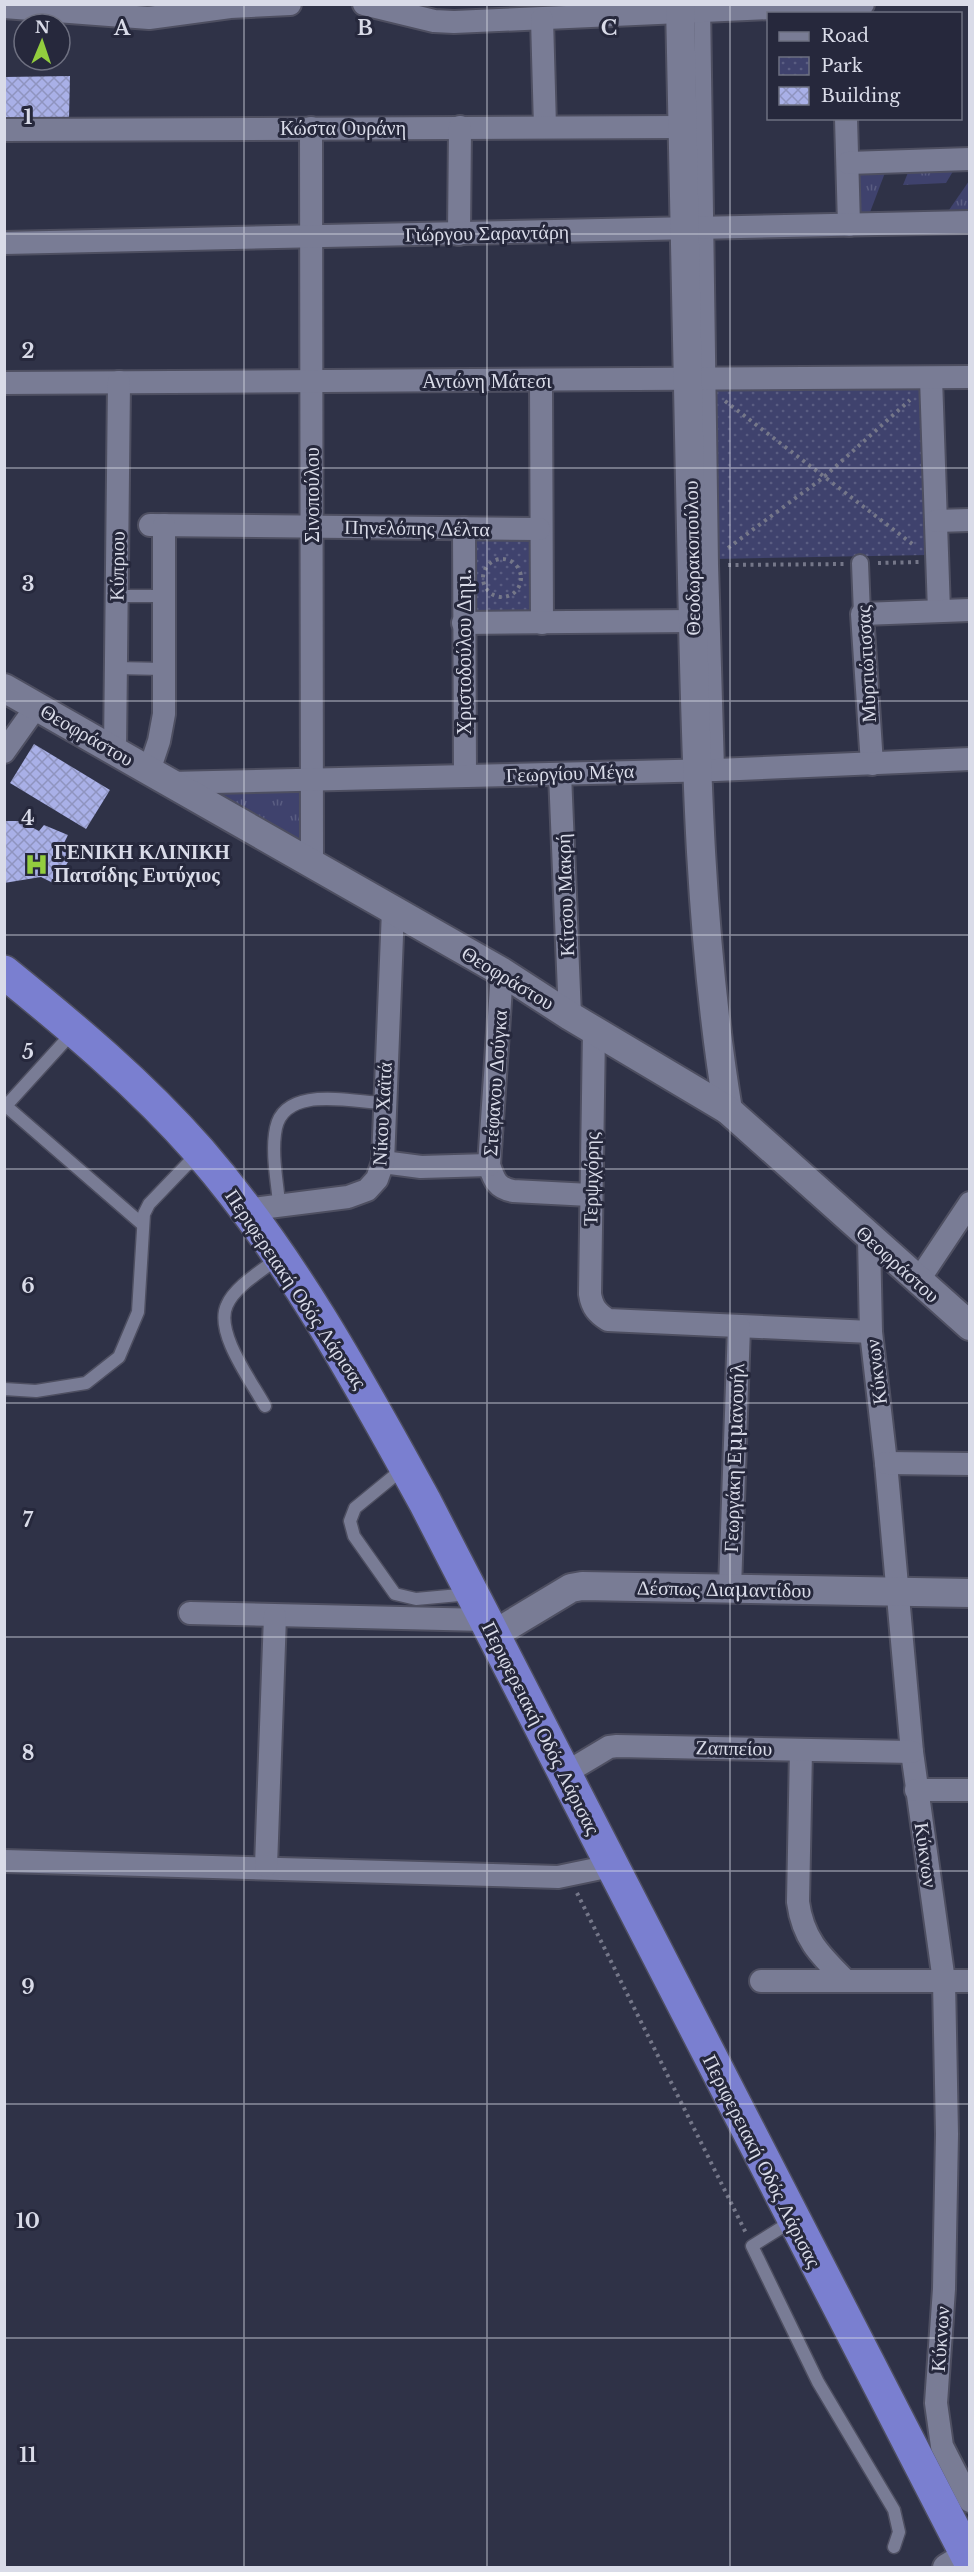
<svg xmlns="http://www.w3.org/2000/svg" width="974" height="2572" viewBox="0 0 974 2572" font-family="'Libre Baskerville',serif">
	<defs>
		<pattern id="grass-tufts" width="24" height="20" patternUnits="userSpaceOnUse" patternTransform="scale(1.5)"><rect width="24" height="20" fill="#3f426d"/><path d="M3 7l-1-3M5 7V3M7 7l1-3M15 17l-1-3M17 17v-4M19 17l1-3" fill="none" stroke="#5a5d82"/></pattern>
		<pattern id="park-dots" width="8" height="8" patternUnits="userSpaceOnUse" patternTransform="scale(1.5)"><rect width="8" height="8" fill="#3f426d"/><path d="M2 2h.1M6 6h.1" fill="none" stroke="#5a5d82" stroke-width="1.8" stroke-linecap="round"/></pattern>
		<pattern id="building-cross-hatch" width="8" height="8" patternUnits="userSpaceOnUse" patternTransform="scale(1.5)"><rect width="8" height="8" fill="#a9b0e7"/><path d="M0 0l8 8M0 8l8-8" fill="none" stroke="#8f94bf"/></pattern>
	</defs>
	<rect width="100%" height="100%" fill="#2f3247"/>
	<g fill="url(#grass-tufts)">
		<polygon points="955,168 946,183 903,185 909,170"/>
		<polygon points="886,170 869,215 853,215 852,172"/>
		<polygon points="969,181 969,209 949,210"/>
		<polygon points="310,791 308,846 217,793"/>
	</g>
	<g fill="url(#park-dots)">
		<polygon points="924,388 928,555 713,559 710,390"/>
		<polygon points="535,540 536,616 475,617 474,541"/>
	</g>
	<g fill="url(#building-cross-hatch)">
		<polygon points="70,76 69,118 4,117 4,77"/>
		<polygon points="34,744 110,790 86,829 10,783"/>
		<polygon points="4,821 20,821 39,831 44,825 68,835 64,843 75,850 55,884 41,877 4,883"/>
	</g>
	<g fill="none" stroke-linecap="round" stroke-linejoin="round">
		<defs>
			<g id="service">
				<polyline points="116,596 164,596"/>
				<polyline points="116,668 164,669"/>
				<polyline points="6,1106 142,1224"/>
				<polyline points="4,1108 74,1031"/>
				<path d="M279,1203c-2,-23 -8,-51 -3,-75 9,-43 75,-26 108,-25"/>
				<polyline points="4,1389 36,1391 86,1383 119,1357 138,1312 144,1214 149,1204 198,1153"/>
				<path d="M265,1406c-13,-24 -51,-74 -38,-101 8,-19 35,-34 51,-47"/>
				<polyline points="405,1467 355,1508 350,1521 354,1536 395,1594 416,1599 470,1594"/>
				<polyline points="792,2221 752,2246 818,2382 894,2510 899,2532 894,2547"/>
			</g>
			<g id="pedestrian">
				<polyline points="702,4 710,565 716,770"/>
				<polyline points="860,563 862,614"/>
			</g>
			<g id="minor">
				<polyline points="364,4 434,21 454,22 863,4"/>
				<polyline points="4,7 149,18 230,7 290,4"/>
				<polyline points="542,19 545,127"/>
				<polyline points="846,118 849,225"/>
				<polyline points="311,128 312,863"/>
				<polyline points="4,130 682,127"/>
				<polyline points="848,163 970,159"/>
				<polyline points="459,234 460,127"/>
				<polyline points="4,243 970,222"/>
				<polyline points="931,378 939,611"/>
				<polyline points="541,382 542,623"/>
				<polyline points="4,383 970,377"/>
				<polyline points="936,521 970,520"/>
				<polyline points="150,525 539,529"/>
				<polyline points="464,528 465,776"/>
				<polyline points="463,623 693,621"/>
				<polyline points="115,751 119,382"/>
				<polyline points="4,752 36,707"/>
				<polyline points="872,764 862,614 970,610"/>
				<polyline points="149,771 159,741 164,714 164,525"/>
				<polyline points="560,774 570,1016"/>
				<polyline points="170,783 716,770 970,759"/>
				<path d="M502,972l-13,193c5,15 8,23 24,26l77,4"/>
				<path d="M594,1031l-4,263c2,13 7,19 18,26l263,12"/>
				<polyline points="383,1162 421,1167 489,1165"/>
				<polyline points="245,1210 348,1197 367,1190 377,1179 383,1162 393,910"/>
				<polyline points="869,1238 871,1332 886,1463 912,1752 944,1981 947,2134 944,2289 936,2403 942,2446 970,2501"/>
				<polyline points="918,1281 970,1203"/>
				<polyline points="886,1463 970,1464"/>
				<polyline points="730,1588 739,1327"/>
				<polyline points="190,1613 485,1620"/>
				<path d="M801,1750l-3,152c5,37 22,53 48,79"/>
				<polyline points="564,1774 609,1747 617,1746 912,1752"/>
				<polyline points="916,1790 970,1790"/>
				<polyline points="4,1861 558,1877 611,1866"/>
				<polyline points="266,1866 275,1616"/>
				<polyline points="761,1981 970,1981"/>
			</g>
			<g id="tertiary">
				<path d="M680,4c3,192 8,383 12,574 4,178 7,356 36,532"/>
				<polyline points="4,688 502,972 570,1016 728,1110 970,1326"/>
				<polyline points="493,1635 571,1588 582,1586 970,1593"/>
				<polyline points="947,2568 967,2556"/>
			</g>
			<path id="trunk" d="M4,972c69,56 136,112 195,179 92,106 159,229 226,351l545,1059"/>
		</defs>
		<use href="#service" stroke="#4e4f61" stroke-width="15"/>
		<use href="#pedestrian" stroke="#4e4f61" stroke-width="20"/>
		<use href="#minor" stroke="#4e4f61" stroke-width="26"/>
		<use href="#tertiary" stroke="#4e4f61" stroke-width="32"/>
		<use href="#trunk" stroke="#4e4f61" stroke-width="36"/>
		<g stroke="#757789" stroke-width="4" stroke-dasharray="3 4.5" stroke-linecap="butt">
			<polyline points="725,401 915,546"/>
			<polyline points="728,548 824,477 910,400"/>
			<circle cx="502" cy="578" r="19"/>
			<polyline points="878,563 919,562"/>
			<polyline points="728,565 844,564"/>
			<polyline points="577,1893 746,2233"/>
		</g>
		<use href="#service" stroke="#797c95" stroke-width="12"/>
		<use href="#pedestrian" stroke="#797c95" stroke-width="16"/>
		<use href="#minor" stroke="#797c95" stroke-width="22"/>
		<use href="#tertiary" stroke="#797c95" stroke-width="28"/>
		<use href="#trunk" stroke="#7a7fd0" stroke-width="33"/>
	</g>
	<path fill="none" stroke="#d9dbe8" stroke-width="1.5" stroke-opacity="0.55" d="M244,4v2564M487,4v2564M730,4v2564M4,234h966M4,468h966M4,701h966M4,935h966M4,1169h966M4,1403h966M4,1637h966M4,1871h966M4,2104h966M4,2338h966"/>
	<defs>
		<symbol id="hospital-bare" viewBox="-9 -9 18 18"><path d="M-5-5h3v3.5h4V-5h3V5h-3V1.5h-4V5h-3Z" fill="#92cd3e" stroke="#26283c" stroke-width="2.5" paint-order="stroke"/></symbol>
	</defs>
	<g fill-rule="evenodd">
		<use href="#hospital-bare" x="20" y="848" width="33" height="33"/>
	</g>
	<g text-anchor="middle" dominant-baseline="central" stroke-width="6" stroke-linejoin="round" paint-order="stroke">
		<g font-size="20" fill="#d9dbe8" stroke="#26283c">
			<text x="343" y="128">Κώστα Ουράνη</text>
			<text transform="translate(487 233) rotate(-1)">Γιώργου Σαραντάρη</text>
			<text x="487" y="381">Αντώνη Μάτεσι</text>
			<text transform="translate(312 495) rotate(-90)">Σινοπούλου</text>
			<text transform="translate(417 528) rotate(1)">Πηνελόπης Δέλτα</text>
			<text transform="translate(692 558) rotate(-91)">Θεοδωρακοπούλου</text>
			<text transform="translate(117 566) rotate(-89)">Κύπριου</text>
			<text transform="translate(464 652) rotate(-90)">Χριστοδούλου Δημ.</text>
			<text transform="translate(866 664) rotate(-93)">Μυρτιώτισσας</text>
			<text transform="translate(87 735) rotate(30)">Θεοφράστου</text>
			<text transform="translate(570 773) rotate(-2)">Γεωργίου Μέγα</text>
			<text transform="translate(565 895) rotate(-92)">Κίτσου Μακρή</text>
			<text transform="translate(508 978) rotate(31)">Θεοφράστου</text>
			<text transform="translate(495 1083) rotate(-86)">Στέφανου Δούγκα</text>
			<text transform="translate(382 1114) rotate(-87)">Νίκου Χαϊτά</text>
			<text transform="translate(591 1179) rotate(-89)">Τερψιχόρης</text>
			<text transform="translate(898 1264) rotate(42)">Θεοφράστου</text>
			<text transform="translate(296 1289) rotate(56)">Περιφερειακή Οδός Λάρισας</text>
			<text transform="translate(876 1372) rotate(-97)">Κύκνων</text>
			<text transform="translate(734 1458) rotate(-88)">Γεωργάκη Εμμανουήλ</text>
			<text transform="translate(724 1589) rotate(1)">Δέσπως Διαμαντίδου</text>
			<text transform="translate(541 1728) rotate(63)">Περιφερειακή Οδός Λάρισας</text>
			<text transform="translate(734 1748) rotate(1)">Ζαππείου</text>
			<text transform="translate(926 1855) rotate(82)">Κύκνων</text>
			<text transform="translate(762 2161) rotate(63)">Περιφερειακή Οδός Λάρισας</text>
			<text transform="translate(940 2339) rotate(-86)">Κύκνων</text>
		</g>
		<g font-size="20" font-weight="bold" fill="#d9dbe8" stroke="#26283c" text-anchor="start">
			<text x="54" y="852">ΓΕΝΙΚΗ ΚΛΙΝΙΚΗ<tspan x="54" dy="23">Πατσίδης Ευτύχιος</tspan></text>
		</g>
	</g>
	<g font-size="20" text-anchor="middle" font-weight="bold" fill="#d9dbe8" stroke="#26283c" stroke-width="6" stroke-linejoin="round" paint-order="stroke">
		<text x="122" y="35">A</text>
		<text x="365" y="35">B</text>
		<text x="609" y="35">C</text>
		<text x="28" y="124">1</text>
		<text x="28" y="358">2</text>
		<text x="28" y="591">3</text>
		<text x="28" y="825">4</text>
		<text x="28" y="1059">5</text>
		<text x="28" y="1293">6</text>
		<text x="28" y="1527">7</text>
		<text x="28" y="1760">8</text>
		<text x="28" y="1994">9</text>
		<text x="28" y="2228">10</text>
		<text x="28" y="2462">11</text>
	</g>
	<rect width="974" height="2572" fill="none" stroke="#d9dbe8" stroke-width="12"/>
	<rect x="767" y="12" width="195" height="108" fill="#26283c" stroke="#6e7081" stroke-width="1.5"/>
	<rect x="779" y="32" width="30" height="9" fill="#797c95" stroke="#6e7081" stroke-width="1.5"/>
	<text x="821" y="42" font-size="18" fill="#d9dbe8">Road</text>
	<rect x="779" y="57" width="30" height="18" fill="url(#park-dots)" stroke="#6e7081" stroke-width="1.5"/>
	<text x="821" y="72" font-size="18" fill="#d9dbe8">Park</text>
	<rect x="779" y="87" width="30" height="18" fill="url(#building-cross-hatch)" stroke="#6e7081" stroke-width="1.5"/>
	<text x="821" y="102" font-size="18" fill="#d9dbe8">Building</text>
	<g transform="translate(42 42) rotate(2)"><circle r="28" fill="#26283c" stroke="#6e7081" stroke-width="1.5"/>
	<path d="M0-4.5L10 22L0 15L-10 22Z" fill="#92cd3e"/>
	<text y="-9" font-size="16" font-weight="bold" text-anchor="middle" fill="#d9dbe8">N</text>
	</g>
</svg>
